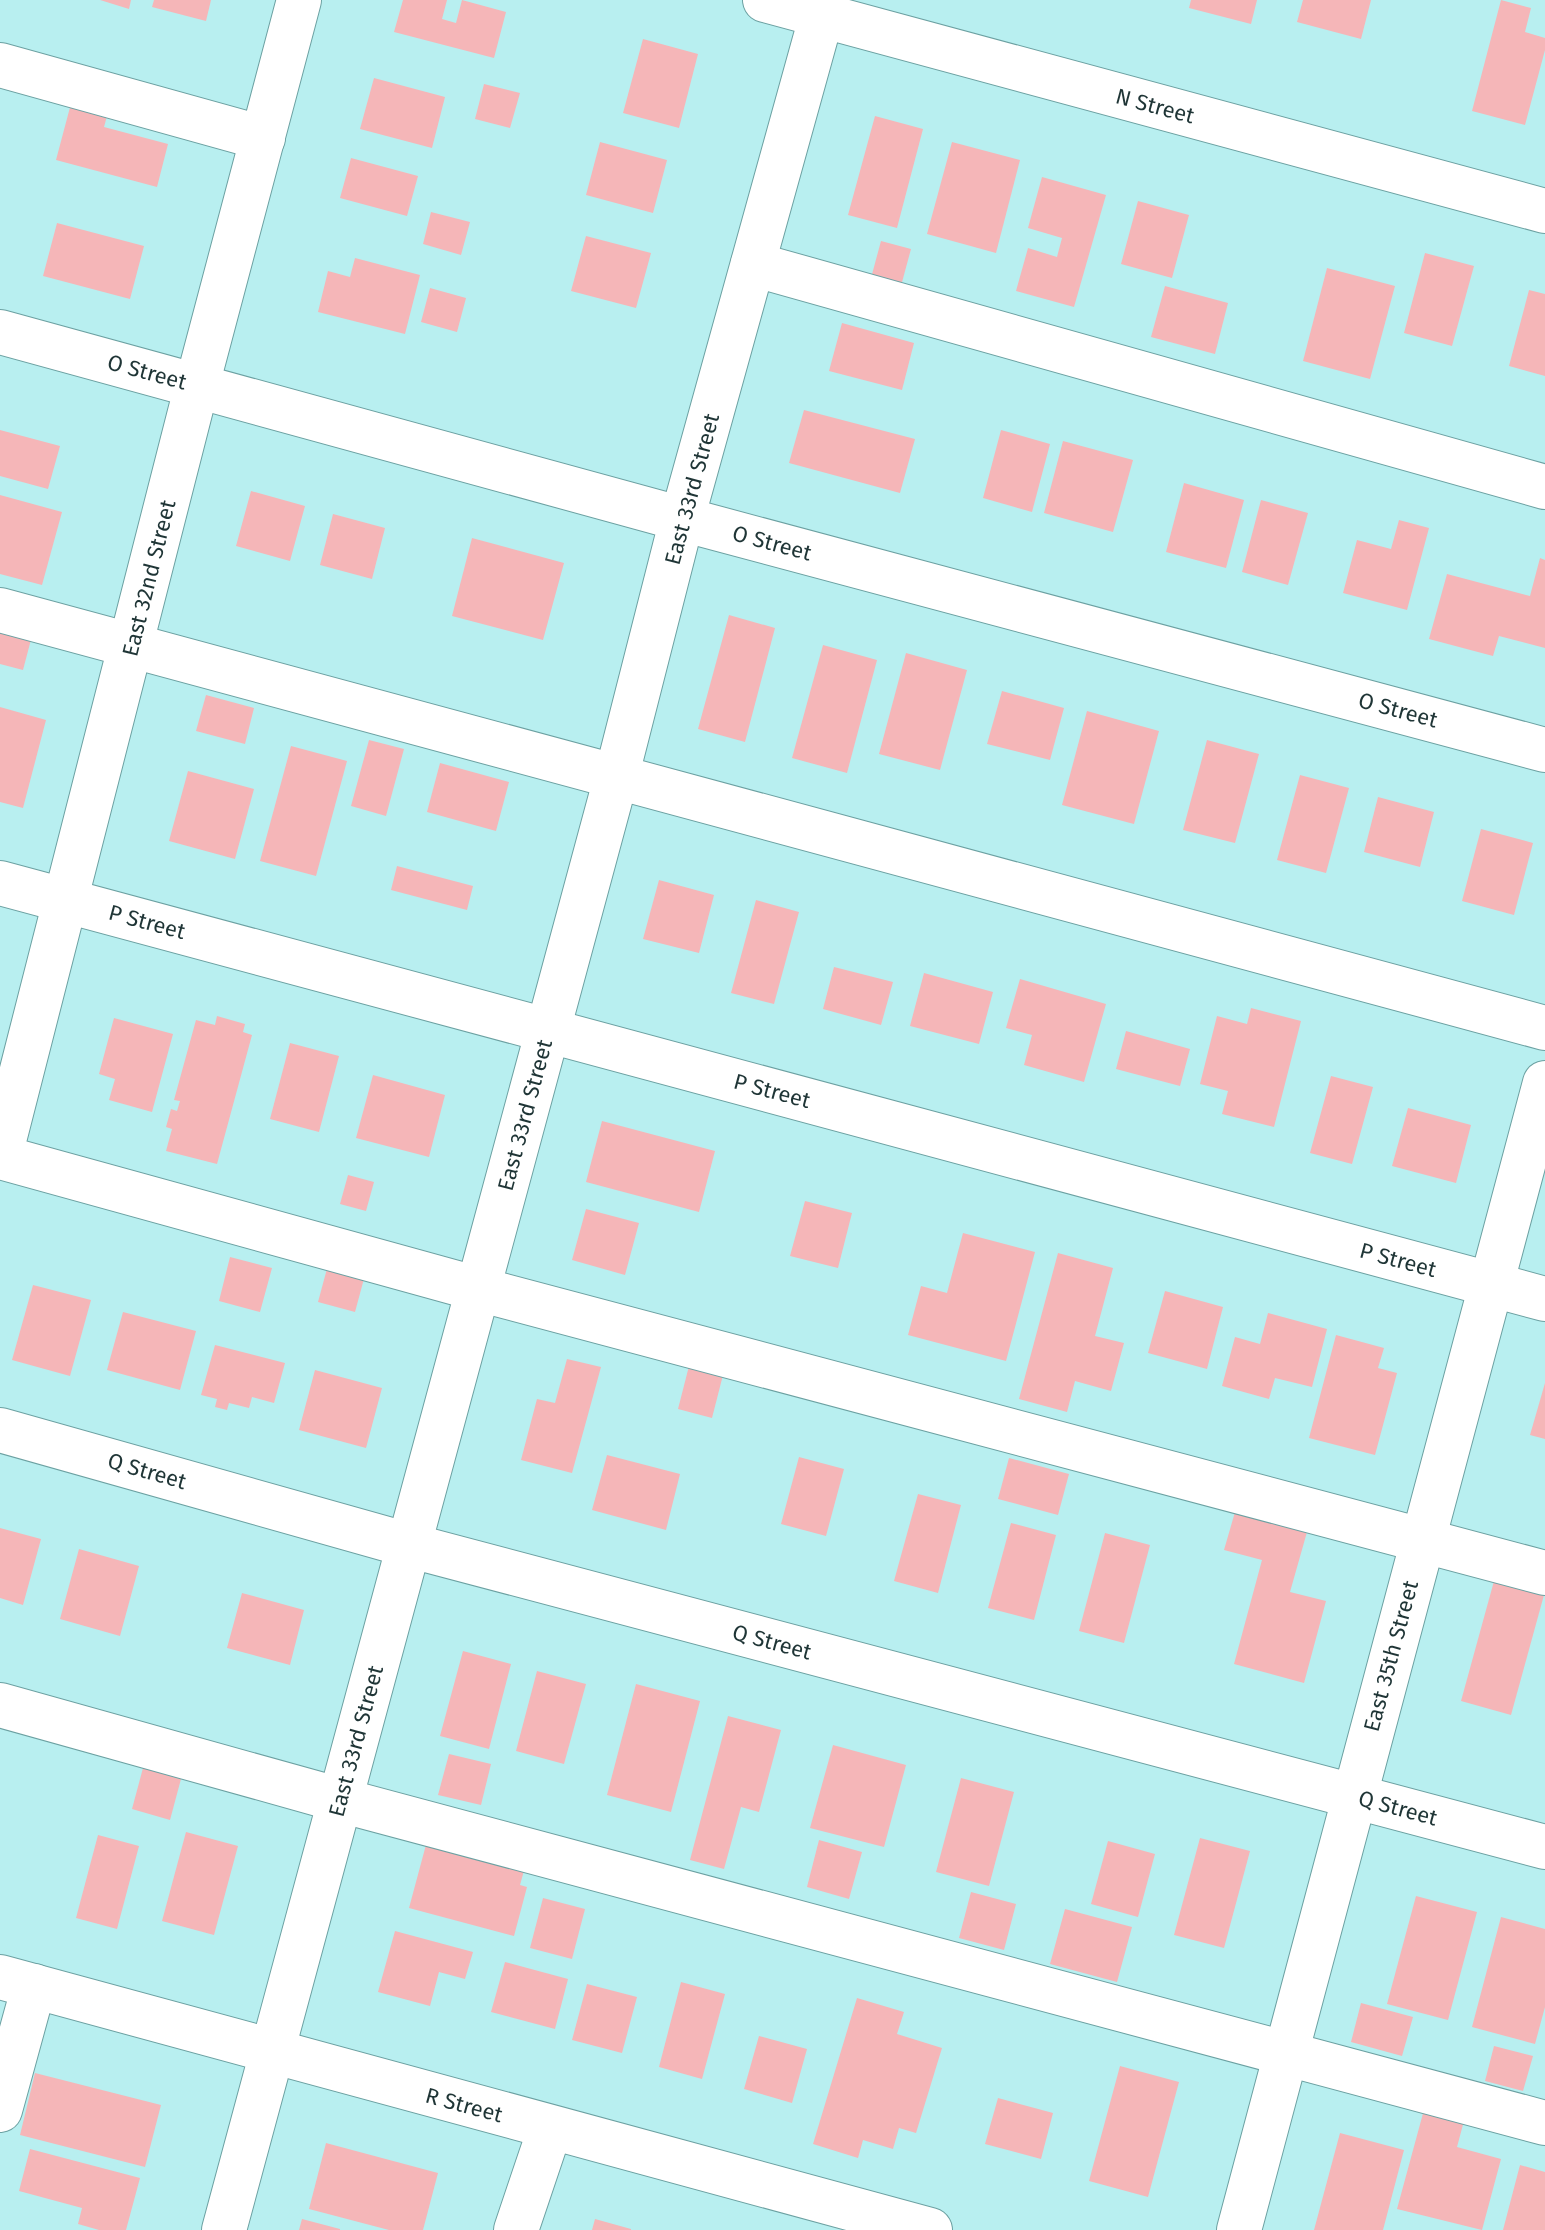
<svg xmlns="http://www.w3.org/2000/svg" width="1545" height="2230" viewBox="0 0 1545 2230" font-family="'Fira Sans',sans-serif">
	<rect width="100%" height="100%" fill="#b8eff0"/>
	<g fill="#f5b6b8">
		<polygon points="100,0 131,0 129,9"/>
		<polygon points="154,0 211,0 206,21 152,7"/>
		<polygon points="403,0 447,0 442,19 456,23 462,0 506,12 494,58 394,32"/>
		<polygon points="1191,0 1257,0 1251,24 1189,8"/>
		<polygon points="1303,0 1371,0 1361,39 1297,22"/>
		<polygon points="1501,0 1531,8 1525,32 1545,38 1545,50 1525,125 1472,111"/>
		<polygon points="643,39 698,54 679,128 623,113"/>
		<polygon points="374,78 445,97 432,148 360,129"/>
		<polygon points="484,84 520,93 510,128 475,119"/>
		<polygon points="73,96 110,105 104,127 168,144 157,187 56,160"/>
		<polygon points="875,116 923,129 897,228 848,215"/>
		<polygon points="600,142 667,160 653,213 586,195"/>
		<polygon points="952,142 1020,160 996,253 927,234"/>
		<polygon points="351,158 418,176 407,216 340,198"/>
		<polygon points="1042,177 1106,195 1074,307 1016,291 1028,248 1057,257 1062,238 1028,228"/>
		<polygon points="1138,201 1189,215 1172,278 1121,264"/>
		<polygon points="431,212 470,222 461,255 423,244"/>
		<polygon points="57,223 144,246 130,299 43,276"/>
		<polygon points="586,236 651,253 636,308 571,291"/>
		<polygon points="881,241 911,249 901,286 871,278"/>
		<polygon points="1425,253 1474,266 1452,346 1404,333"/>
		<polygon points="355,258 420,275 405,334 318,312 328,271 350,277"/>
		<polygon points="1327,268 1395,286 1370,379 1303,361"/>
		<polygon points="1165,286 1228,303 1215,354 1151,337"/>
		<polygon points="430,288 466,298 457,332 421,322"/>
		<polygon points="1529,290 1545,294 1545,376 1509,366"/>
		<polygon points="842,323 914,343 902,390 829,371"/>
		<polygon points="804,410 915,439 900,493 789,463"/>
		<polygon points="0,430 60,446 48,489 0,476"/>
		<polygon points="1001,430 1050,444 1032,512 983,498"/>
		<polygon points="1063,441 1133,460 1113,532 1044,513"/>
		<polygon points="1184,483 1244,500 1226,568 1166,552"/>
		<polygon points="251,491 305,506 290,561 236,546"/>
		<polygon points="0,495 62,512 42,585 0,574"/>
		<polygon points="1261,500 1308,513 1288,585 1242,572"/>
		<polygon points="333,514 385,528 372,579 320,565"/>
		<polygon points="1399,520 1429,528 1407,610 1343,593 1357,540 1391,549"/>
		<polygon points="472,538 564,563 543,640 452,616"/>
		<polygon points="1540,558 1545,560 1545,648 1499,636 1493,656 1429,639 1447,574 1530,596"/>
		<polygon points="729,615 775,628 745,742 698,729"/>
		<polygon points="0,624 33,632 23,670 0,664"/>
		<polygon points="823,645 877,660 847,773 792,758"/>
		<polygon points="906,653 967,670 940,770 879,754"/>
		<polygon points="1002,691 1064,708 1050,760 987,744"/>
		<polygon points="206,695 254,708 245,744 196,731"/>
		<polygon points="0,707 46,720 23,808 0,802"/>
		<polygon points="1087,711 1159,731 1134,824 1062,805"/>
		<polygon points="369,740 404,749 386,816 351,806"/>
		<polygon points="1207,740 1259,754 1235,843 1183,830"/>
		<polygon points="291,746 347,761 316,876 260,861"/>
		<polygon points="440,763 509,782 496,831 427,812"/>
		<polygon points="188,771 254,789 235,859 169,841"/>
		<polygon points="1300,775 1349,788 1326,873 1277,860"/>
		<polygon points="1378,797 1434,812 1420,867 1364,852"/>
		<polygon points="1481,829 1533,843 1514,915 1462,901"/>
		<polygon points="397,866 473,886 467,910 391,890"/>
		<polygon points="659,880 714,895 699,953 643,939"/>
		<polygon points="756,900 799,912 774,1004 731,993"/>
		<polygon points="834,967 893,982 881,1025 823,1009"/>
		<polygon points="924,973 993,992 979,1044 910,1026"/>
		<polygon points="1020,979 1106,1004 1084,1082 1024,1065 1032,1035 1006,1028"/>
		<polygon points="1251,1008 1301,1021 1274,1127 1222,1114 1228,1091 1200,1084 1217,1016 1247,1024"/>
		<polygon points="217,1016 245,1024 243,1032 252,1035 217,1164 166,1151 172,1129 166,1127 171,1109 177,1111 180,1101 174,1100 196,1020 215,1025"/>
		<polygon points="114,1018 173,1034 152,1112 109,1100 115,1079 99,1074"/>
		<polygon points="1126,1031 1190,1049 1180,1086 1116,1069"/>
		<polygon points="290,1043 339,1056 319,1132 270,1119"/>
		<polygon points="373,1075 445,1095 429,1157 356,1138"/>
		<polygon points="1331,1076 1373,1087 1352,1164 1310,1153"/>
		<polygon points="1408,1108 1471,1125 1456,1183 1392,1166"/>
		<polygon points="602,1121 715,1151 699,1212 586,1182"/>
		<polygon points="348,1175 374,1182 366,1211 340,1204"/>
		<polygon points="805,1201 852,1213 838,1268 790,1256"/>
		<polygon points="586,1209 639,1223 625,1275 572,1260"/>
		<polygon points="963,1233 1035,1252 1006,1361 908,1335 921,1286 947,1293"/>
		<polygon points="1058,1253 1113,1268 1095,1336 1124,1343 1111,1391 1075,1381 1067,1412 1019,1399"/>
		<polygon points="230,1257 272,1268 260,1312 219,1301"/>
		<polygon points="328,1265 365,1275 355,1312 318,1302"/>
		<polygon points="33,1285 91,1300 70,1376 12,1360"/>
		<polygon points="1165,1291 1223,1307 1207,1369 1148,1353"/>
		<polygon points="123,1312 196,1331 180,1390 107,1370"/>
		<polygon points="1268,1313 1327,1329 1312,1387 1275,1378 1269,1399 1222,1386 1235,1337 1260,1344"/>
		<polygon points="1336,1335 1384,1348 1378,1368 1397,1373 1375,1455 1309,1438"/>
		<polygon points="215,1345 285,1363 274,1403 252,1397 249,1408 229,1403 227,1410 215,1407 217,1399 201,1395"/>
		<polygon points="567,1359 601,1367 572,1473 521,1460 537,1399 555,1403"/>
		<polygon points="689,1366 723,1375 712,1418 678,1409"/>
		<polygon points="315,1370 382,1388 366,1448 299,1430"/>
		<polygon points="1545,1383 1545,1439 1530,1435"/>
		<polygon points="607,1455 680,1474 666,1530 592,1510"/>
		<polygon points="799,1457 844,1469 826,1536 781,1524"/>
		<polygon points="1009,1458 1069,1474 1058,1515 998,1499"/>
		<polygon points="918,1494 961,1505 938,1593 894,1581"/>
		<polygon points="1235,1512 1307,1532 1290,1592 1326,1601 1304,1683 1234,1664 1262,1560 1224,1550"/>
		<polygon points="1011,1523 1056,1535 1034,1620 988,1608"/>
		<polygon points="0,1528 41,1539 23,1605 0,1598"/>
		<polygon points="1105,1533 1150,1545 1124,1643 1079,1631"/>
		<polygon points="79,1549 139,1566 120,1636 60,1619"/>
		<polygon points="1494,1581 1544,1595 1511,1715 1461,1701"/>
		<polygon points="242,1593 304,1610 290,1665 227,1648"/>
		<polygon points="463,1651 511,1664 489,1749 440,1736"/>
		<polygon points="537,1671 586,1684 564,1764 516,1751"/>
		<polygon points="636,1684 700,1701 671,1812 607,1795"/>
		<polygon points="728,1716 781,1730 759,1812 741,1807 724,1869 690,1860"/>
		<polygon points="833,1745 906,1765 884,1847 810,1828"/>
		<polygon points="449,1754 491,1764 481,1805 438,1795"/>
		<polygon points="143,1768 181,1779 170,1820 132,1809"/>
		<polygon points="961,1778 1014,1792 989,1886 936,1872"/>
		<polygon points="186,1832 238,1846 214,1935 162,1921"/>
		<polygon points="98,1835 139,1846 117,1929 76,1918"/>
		<polygon points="1200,1838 1250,1851 1224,1948 1174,1935"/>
		<polygon points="819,1840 862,1852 849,1899 807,1887"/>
		<polygon points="427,1841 525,1867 520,1885 527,1887 514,1936 409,1908"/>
		<polygon points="1108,1841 1155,1854 1138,1917 1091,1904"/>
		<polygon points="971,1892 1016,1904 1004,1950 959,1938"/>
		<polygon points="1416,1896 1477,1912 1448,2020 1387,2004"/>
		<polygon points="543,1898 585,1909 572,1959 530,1948"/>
		<polygon points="1065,1909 1132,1927 1117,1982 1050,1964"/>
		<polygon points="1501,1917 1545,1929 1545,2007 1535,2044 1472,2027"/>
		<polygon points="395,1931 473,1952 465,1979 439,1972 430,2006 378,1992"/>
		<polygon points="505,1962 568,1979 555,2029 491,2012"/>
		<polygon points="681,1982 725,1994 702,2079 659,2067"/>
		<polygon points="587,1984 637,1997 622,2053 572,2040"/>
		<polygon points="857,1998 904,2012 897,2034 942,2048 916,2133 899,2128 893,2149 863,2140 858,2158 813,2144"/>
		<polygon points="1361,2003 1413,2017 1402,2056 1351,2042"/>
		<polygon points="759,2036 807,2049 792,2103 744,2089"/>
		<polygon points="1494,2046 1533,2056 1523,2091 1485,2081"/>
		<polygon points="1120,2066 1179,2082 1148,2197 1089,2181"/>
		<polygon points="35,2073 161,2105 145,2167 20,2135"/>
		<polygon points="998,2098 1053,2113 1041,2159 985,2144"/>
		<polygon points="1425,2106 1465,2117 1457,2147 1501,2159 1482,2230 1397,2209"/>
		<polygon points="1340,2133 1404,2150 1383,2230 1314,2230"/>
		<polygon points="326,2143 438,2173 423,2230 389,2230 309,2209"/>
		<polygon points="30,2149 140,2178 126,2230 99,2230 78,2224 82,2208 19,2191"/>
		<polygon points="1520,2165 1545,2172 1545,2230 1503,2230"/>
		<polygon points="302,2219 340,2229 340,2230 299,2230"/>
		<polygon points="595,2219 631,2229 631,2230 592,2230"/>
	</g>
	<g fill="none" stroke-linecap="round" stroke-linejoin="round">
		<defs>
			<g id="minor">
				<polyline points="765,0 1545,211"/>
				<polyline points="0,65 263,138"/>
				<polyline points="753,264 1545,487"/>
				<polyline points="0,332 682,519 1545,750"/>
				<polyline points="0,610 1545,1028"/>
				<polyline points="0,883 1545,1299"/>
				<polyline points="0,1156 197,385 299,0"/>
				<polyline points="0,1157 478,1289 1545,1573"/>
				<polyline points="0,1430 408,1545 1545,1847"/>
				<polyline points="0,1705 340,1800 1545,2123"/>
				<polyline points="0,1977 930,2230"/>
				<polyline points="0,2110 34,1986"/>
				<polyline points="224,2230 616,778 682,519 826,0"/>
				<polyline points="516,2230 550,2129"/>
				<polyline points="1239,2230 1545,1083"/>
			</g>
		</defs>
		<use href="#minor" stroke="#6ca1a2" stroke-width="46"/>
		<use href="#minor" stroke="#fff" stroke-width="44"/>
	</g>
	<g text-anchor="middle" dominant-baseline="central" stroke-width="6" stroke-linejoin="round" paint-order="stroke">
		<g font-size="22" fill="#1f3536" stroke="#fff">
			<text transform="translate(1155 106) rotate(15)">N Street</text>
			<text transform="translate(147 372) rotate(15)">O Street</text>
			<text transform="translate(692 489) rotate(-75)">East 33rd Street</text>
			<text transform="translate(772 543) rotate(15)">O Street</text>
			<text transform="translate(149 578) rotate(-76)">East 32nd Street</text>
			<text transform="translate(1398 710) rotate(15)">O Street</text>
			<text transform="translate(147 922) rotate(15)">P Street</text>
			<text transform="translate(772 1091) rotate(15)">P Street</text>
			<text transform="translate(525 1115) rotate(-75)">East 33rd Street</text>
			<text transform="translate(1398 1260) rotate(15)">P Street</text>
			<text transform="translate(147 1471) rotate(16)">Q Street</text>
			<text transform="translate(772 1642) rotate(15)">Q Street</text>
			<text transform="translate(1391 1656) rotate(-75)">East 35th Street</text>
			<text transform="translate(356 1741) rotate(-75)">East 33rd Street</text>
			<text transform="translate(1398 1808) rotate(15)">Q Street</text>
			<text transform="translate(464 2105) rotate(15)">R Street</text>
		</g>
	</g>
</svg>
